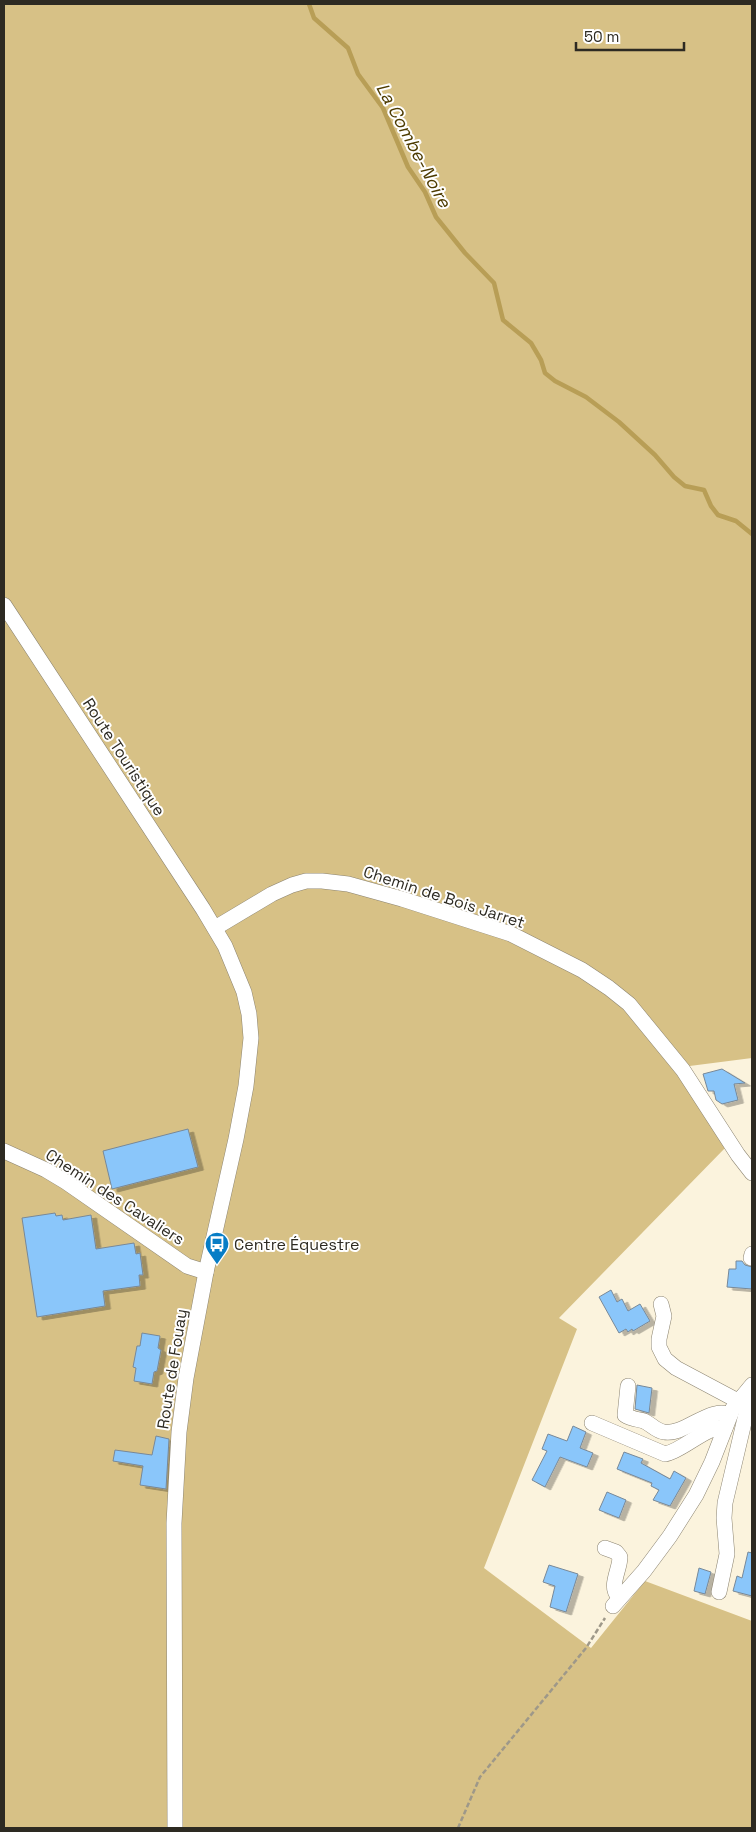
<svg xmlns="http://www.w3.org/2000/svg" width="756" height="1832" viewBox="0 0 756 1832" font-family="'Space Grotesk',sans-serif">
	<defs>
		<filter id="shadow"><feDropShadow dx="5.5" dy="3" stdDeviation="0" flood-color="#0004"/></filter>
	</defs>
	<rect width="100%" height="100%" fill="#fbf3dd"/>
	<polygon fill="#d7c186" points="4,4 752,4 752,1058 674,1068 726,1147 559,1318 577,1329 484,1568 591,1648 645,1581 752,1621 752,1828 4,1828"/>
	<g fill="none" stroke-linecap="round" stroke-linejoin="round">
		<polyline stroke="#b89e56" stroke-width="4.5" points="309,4 314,18 348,48 358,74 383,108 408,167 425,192 436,217 465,253 494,283 503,320 531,343 541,360 545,373 555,381 586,397 619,422 655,455 674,477 685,486 704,490 711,506 718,515 736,521 752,534"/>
	</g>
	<g fill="#8ac6fa" stroke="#788897" filter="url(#shadow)">
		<polygon points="722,1069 745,1083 734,1084 738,1100 722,1104 716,1100 714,1091 708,1091 703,1074"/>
		<polygon points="188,1129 198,1167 112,1189 103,1151"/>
		<polygon points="55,1213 56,1216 62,1215 63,1220 91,1215 96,1249 134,1243 136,1254 140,1253 143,1275 139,1275 140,1286 103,1291 105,1306 37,1317 22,1218"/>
		<polygon points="736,1261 742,1261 745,1265 752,1267 752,1289 727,1287 729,1269 736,1269"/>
		<polygon points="611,1290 617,1302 622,1299 628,1311 640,1304 650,1321 633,1331 632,1329 628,1332 626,1329 619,1333 599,1297"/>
		<polygon points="142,1333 160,1336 158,1348 161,1350 157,1371 154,1372 152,1384 134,1381 136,1368 133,1367 137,1346 140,1346"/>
		<polygon points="637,1385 652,1388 649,1413 635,1409"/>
		<polygon points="573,1426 586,1432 580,1448 593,1453 587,1467 560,1457 545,1487 532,1480 547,1451 542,1449 548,1434 567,1441"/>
		<polygon points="156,1436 169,1439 166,1489 140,1485 143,1466 113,1461 115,1450 152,1455"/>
		<polygon points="624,1452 643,1459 641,1463 670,1479 674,1471 686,1478 670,1506 653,1500 659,1490 651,1486 652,1483 617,1469"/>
		<polygon points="607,1492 626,1500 619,1518 599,1510"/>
		<polygon points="748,1552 752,1553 752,1596 733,1591 737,1576 742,1578"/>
		<polygon points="549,1565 578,1574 566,1612 550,1607 555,1586 543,1582"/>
		<polygon points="699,1568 711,1572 705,1594 694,1591"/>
	</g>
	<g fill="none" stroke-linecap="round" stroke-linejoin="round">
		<defs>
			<g id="minor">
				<polyline points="4,605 203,909 225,946 244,992 249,1014 251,1038 246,1086 236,1139 206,1272 186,1378 179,1432 174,1523 175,1828"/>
				<polyline points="215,928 272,894 292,885 306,881 322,881 348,884 402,899 511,934 582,970 609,988 629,1004 683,1070 738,1155 752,1173"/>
				<polyline points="4,1151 46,1170 66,1182 187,1266 206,1272"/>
				<polyline points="751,1258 752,1254"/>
				<polyline points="661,1304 664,1316 659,1339 659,1347 665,1359 676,1368 738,1401"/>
				<path d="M628,1386l-3,29c6,4 12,4 19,6 7,3 12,10 20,11 20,4 47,-27 66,-17"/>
				<path d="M592,1423l73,31c18,-3 43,-30 60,-26"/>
				<path d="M605,1548l11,4 4,5c0,13 -12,30 -1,40"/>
				<path d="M719,1592l8,-38 -3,-36 1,-15 21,-89c1,-8 1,-12 -4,-17"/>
				<polyline points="613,1606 644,1571 670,1536 696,1495 712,1462 733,1408 752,1385"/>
			</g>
		</defs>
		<use href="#minor" stroke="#8c8471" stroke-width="16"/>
		<polyline stroke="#9e9889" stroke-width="2.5" stroke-dasharray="5 2.5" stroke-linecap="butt" points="458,1828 480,1777 586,1648 605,1618"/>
		<use href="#minor" stroke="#fff" stroke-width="15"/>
	</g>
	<defs>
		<symbol id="bus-pin" viewBox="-11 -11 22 30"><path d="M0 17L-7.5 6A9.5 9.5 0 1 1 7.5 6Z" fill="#077dc6" stroke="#fff"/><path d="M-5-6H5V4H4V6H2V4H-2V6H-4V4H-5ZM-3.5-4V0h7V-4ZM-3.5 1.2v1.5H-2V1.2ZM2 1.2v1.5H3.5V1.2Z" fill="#fff"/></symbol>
	</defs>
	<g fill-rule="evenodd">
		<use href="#bus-pin" x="203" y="1230" width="28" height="38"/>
	</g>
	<g text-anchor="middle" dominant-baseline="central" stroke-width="4" stroke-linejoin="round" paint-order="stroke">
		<g font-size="16" fill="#2d2a22" stroke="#fff">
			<text transform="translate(124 757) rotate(57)">Route Touristique</text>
			<text transform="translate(444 897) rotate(18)">Chemin de Bois Jarret</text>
			<text transform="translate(115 1197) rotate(33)">Chemin des Cavaliers</text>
			<text transform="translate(172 1369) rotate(-81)">Route de Fouay</text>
		</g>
		<g font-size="16" fill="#2d2a22" stroke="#fff" text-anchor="start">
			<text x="234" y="1244">Centre Équestre</text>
		</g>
		<g font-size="18" font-style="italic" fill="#4d3b00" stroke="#fff">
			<text transform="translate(414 145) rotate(62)">La Combe-Noire</text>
		</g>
	</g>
	<rect width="756" height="1832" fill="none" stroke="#2d2a22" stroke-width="10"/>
	<path d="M576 42v8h108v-8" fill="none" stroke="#2d2a22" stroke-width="2.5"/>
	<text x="584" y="42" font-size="15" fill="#2d2a22" stroke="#ffffff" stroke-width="4" paint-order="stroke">50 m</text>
</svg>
